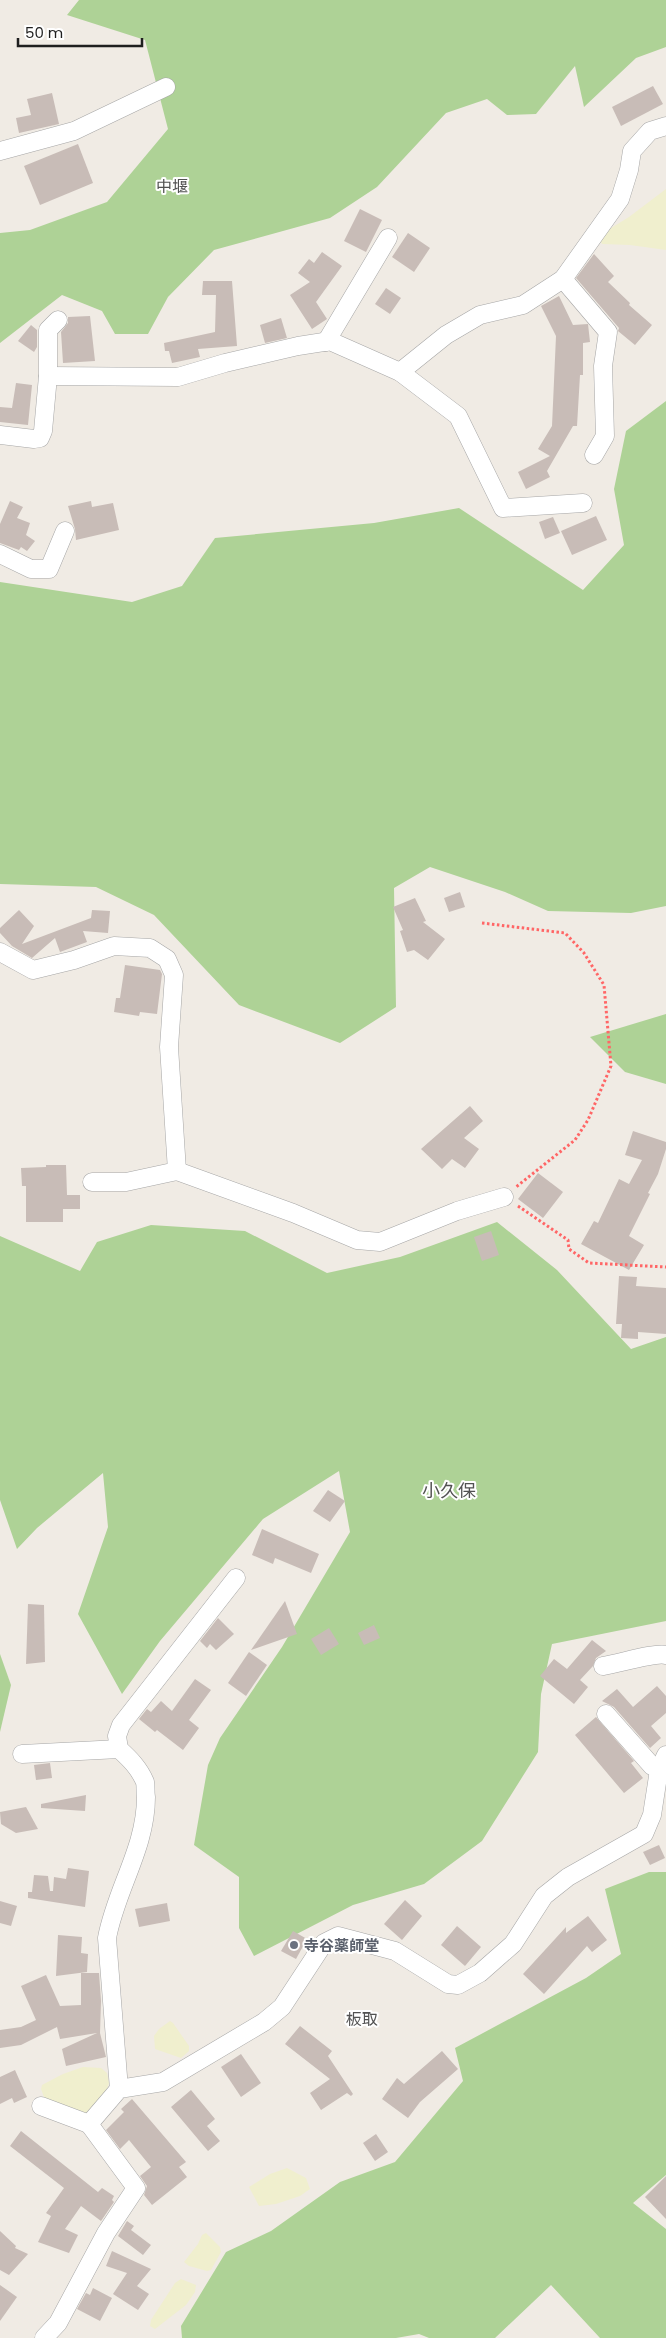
<svg xmlns="http://www.w3.org/2000/svg" width="666" height="2338" viewBox="0 0 666 2338" font-family="Poppins,'Noto Sans JP',sans-serif">
	<rect width="100%" height="100%" fill="#f0ebe4"/>
	<g fill="#f0efce">
		<polygon points="666,189 666,250 630,245 602,244 599,238 603,233 629,217"/>
		<polygon points="170,2021 173,2023 189,2046 189,2051 181,2058 155,2049 154,2036 159,2029"/>
		<polygon points="83,2067 101,2068 107,2073 109,2083 105,2095 87,2114 54,2107 44,2097 41,2089 42,2085 63,2074"/>
		<polygon points="287,2168 306,2178 310,2189 300,2196 276,2204 259,2206 249,2187 270,2174"/>
		<polygon points="206,2233 220,2247 221,2252 211,2270 207,2271 189,2266 184,2262 198,2244 202,2235"/>
		<polygon points="181,2279 196,2285 195,2292 186,2305 155,2329 150,2326 151,2320 175,2283"/>
	</g>
	<g fill="#aed296">
		<polygon points="79,0 666,0 666,47 636,58 584,107 575,66 536,114 507,115 487,99 446,113 377,187 330,218 214,250 168,297 148,334 115,334 102,311 62,295 0,343 0,233 30,230 107,202 168,129 145,40 67,15"/>
		<polygon points="666,401 666,906 631,913 548,911 505,892 430,867 394,888 396,1007 340,1043 239,1005 154,915 96,887 0,884 0,582 132,602 182,586 215,538 374,523 459,508 583,590 624,545 614,489 626,431"/>
		<polygon points="666,1014 666,1084 625,1072 590,1037"/>
		<polygon points="497,1222 557,1270 631,1349 666,1337 666,1621 552,1644 541,1694 538,1752 482,1841 424,1884 353,1905 254,1956 239,1928 239,1877 194,1845 208,1765 220,1738 282,1647 350,1532 339,1471 263,1519 160,1641 122,1694 78,1614 108,1527 103,1473 37,1528 17,1549 0,1500 0,1236 80,1271 97,1242 151,1225 245,1231 327,1273 400,1257"/>
		<polygon points="0,1654 11,1685 0,1732"/>
		<polygon points="649,1872 666,1872 666,2175 633,2203 666,2229 666,2338 600,2338 551,2285 495,2338 429,2338 419,2334 396,2338 182,2338 181,2326 226,2252 271,2231 340,2182 395,2162 463,2081 455,2048 586,1978 621,1954 605,1889"/>
	</g>
	<g fill="#c8bcb7">
		<polygon points="653,86 663,104 621,126 612,107"/>
		<polygon points="52,93 59,124 19,133 16,118 31,115 27,99"/>
		<polygon points="78,144 93,183 40,205 24,166"/>
		<polygon points="360,209 382,220 366,252 344,241"/>
		<polygon points="408,233 430,248 414,272 392,257"/>
		<polygon points="322,252 342,266 316,302 327,319 312,329 290,295 310,282 298,273 309,259 314,263"/>
		<polygon points="594,254 614,276 608,282 630,303 629,305 652,325 635,345 618,331 619,328 576,278"/>
		<polygon points="203,281 232,281 237,346 198,349 200,357 172,363 169,351 165,351 164,343 215,332 216,295 202,295"/>
		<polygon points="386,288 401,298 390,314 375,304"/>
		<polygon points="559,296 573,325 588,324 590,342 583,343 583,375 580,375 577,426 573,426 547,471 550,477 526,489 518,472 550,456 538,449 552,426 556,336 541,306"/>
		<polygon points="90,316 95,361 63,363 61,332 68,323 68,317"/>
		<polygon points="281,318 287,338 265,343 260,325"/>
		<polygon points="31,325 37,330 37,347 34,352 18,341"/>
		<polygon points="16,383 32,385 28,425 0,422 0,407 12,408"/>
		<polygon points="10,501 23,507 17,518 30,523 26,535 35,541 27,551 21,547 19,550 0,543 0,524"/>
		<polygon points="91,501 92,507 113,503 119,530 76,540 75,529 68,506"/>
		<polygon points="596,516 607,540 572,555 561,531"/>
		<polygon points="553,517 560,533 545,539 539,522"/>
		<polygon points="460,892 465,907 449,912 444,898"/>
		<polygon points="415,898 426,921 423,922 445,939 428,960 414,950 407,952 400,931 403,930 393,907"/>
		<polygon points="19,910 34,926 22,944 91,918 92,910 110,911 108,933 83,931 87,942 60,952 55,938 32,958 12,946 0,933 0,928"/>
		<polygon points="125,965 160,970 162,974 157,1014 140,1012 139,1016 114,1012 116,998 120,998"/>
		<polygon points="470,1106 483,1121 464,1138 479,1149 465,1168 452,1159 442,1169 421,1149"/>
		<polygon points="633,1131 666,1142 666,1149 658,1174 648,1193 650,1194 629,1236 644,1245 629,1270 581,1244 594,1221 598,1223 619,1179 629,1184 642,1160 625,1155"/>
		<polygon points="46,1165 66,1165 67,1195 80,1195 80,1209 63,1209 63,1222 26,1222 26,1186 22,1186 21,1168 46,1167"/>
		<polygon points="538,1173 563,1192 543,1218 518,1199"/>
		<polygon points="491,1231 499,1255 482,1261 474,1237"/>
		<polygon points="619,1276 637,1277 636,1286 666,1288 666,1334 638,1332 638,1339 621,1338 622,1324 616,1324"/>
		<polygon points="328,1490 345,1501 330,1522 313,1511"/>
		<polygon points="262,1529 319,1554 311,1573 275,1558 273,1564 252,1555"/>
		<polygon points="285,1601 297,1634 251,1650"/>
		<polygon points="28,1604 44,1605 45,1662 26,1664"/>
		<polygon points="218,1618 234,1634 216,1650 210,1644 207,1648 200,1641"/>
		<polygon points="374,1625 380,1638 364,1645 358,1633"/>
		<polygon points="329,1628 339,1644 321,1655 311,1639"/>
		<polygon points="592,1640 606,1651 596,1658 593,1666 580,1680 588,1687 574,1704 540,1676 554,1659 567,1669"/>
		<polygon points="249,1652 267,1665 246,1696 228,1683"/>
		<polygon points="195,1679 211,1690 189,1720 199,1728 183,1750 157,1730 155,1732 139,1719 147,1709 151,1712 161,1701 172,1711"/>
		<polygon points="657,1686 666,1696 666,1713 651,1726 661,1738 650,1748 614,1707 602,1701 617,1689 633,1707"/>
		<polygon points="596,1717 634,1761 631,1763 643,1778 624,1793 575,1735"/>
		<polygon points="50,1763 52,1778 36,1780 34,1765"/>
		<polygon points="86,1795 85,1811 41,1808 41,1804"/>
		<polygon points="26,1807 38,1829 16,1833 1,1824 0,1812"/>
		<polygon points="659,1845 665,1858 650,1865 643,1852"/>
		<polygon points="68,1868 89,1871 85,1907 28,1898 28,1892 32,1892 34,1875 48,1876 50,1891 53,1891 54,1877 66,1879"/>
		<polygon points="405,1900 422,1916 402,1940 384,1924"/>
		<polygon points="0,1901 17,1906 11,1926 0,1923"/>
		<polygon points="167,1903 170,1921 139,1927 135,1909"/>
		<polygon points="588,1916 607,1940 592,1952 587,1946 544,1994 523,1974 566,1927 566,1933"/>
		<polygon points="457,1926 481,1947 465,1966 441,1945"/>
		<polygon points="293,1931 307,1939 296,1959 281,1951"/>
		<polygon points="58,1935 82,1937 81,1953 88,1954 87,1972 56,1976"/>
		<polygon points="81,1973 99,1973 101,2001 100,2033 106,2057 66,2066 62,2049 97,2033 60,2039 57,2027 21,2045 0,2048 0,2030 21,2027 36,2020 21,1986 46,1975 60,2006 81,2005"/>
		<polygon points="300,2026 332,2051 328,2056 353,2094 351,2096 347,2093 321,2110 310,2093 330,2079 285,2044"/>
		<polygon points="442,2051 458,2069 420,2102 408,2118 382,2099 397,2078 404,2084"/>
		<polygon points="241,2054 261,2083 241,2097 221,2067"/>
		<polygon points="15,2070 27,2097 14,2103 12,2098 0,2104 0,2077"/>
		<polygon points="191,2090 215,2119 207,2126 220,2141 208,2151 171,2107"/>
		<polygon points="132,2099 186,2162 179,2167 187,2177 152,2205 144,2195 147,2186 140,2176 151,2167 129,2140 120,2149 106,2130 124,2112 121,2109"/>
		<polygon points="21,2131 98,2192 102,2188 114,2196 112,2200 114,2202 101,2221 81,2206 65,2229 78,2235 69,2253 38,2242 51,2216 46,2213 64,2188 10,2146"/>
		<polygon points="376,2134 388,2152 375,2161 363,2143"/>
		<polygon points="666,2176 666,2219 645,2197"/>
		<polygon points="127,2221 134,2226 131,2230 151,2245 143,2255 118,2236"/>
		<polygon points="0,2231 16,2246 15,2248 28,2254 9,2275 0,2270"/>
		<polygon points="112,2251 151,2269 137,2286 149,2294 138,2310 113,2294 127,2273 106,2266"/>
		<polygon points="0,2285 17,2297 0,2321"/>
		<polygon points="93,2288 112,2298 100,2321 77,2309 86,2293 90,2295"/>
	</g>
	<g fill="none" stroke-linecap="round" stroke-linejoin="round">
		<defs>
			<g id="street">
				<polyline points="0,151 74,131 166,87"/>
				<polyline points="563,279 608,332 603,366 605,436 594,455"/>
				<polyline points="326,342 388,238"/>
				<polyline points="400,372 446,335 480,315 523,305 563,279 620,199 629,170 632,151 650,131 666,126"/>
				<polyline points="48,376 178,377 225,363 298,346 330,341 400,372 458,416 503,508 583,503"/>
				<polyline points="0,435 34,439 40,438 43,431 48,376 48,330 58,320"/>
				<polyline points="0,554 31,569 49,569 65,531"/>
				<polyline points="0,952 33,970 74,960 114,946 150,948 167,959 174,975 169,1047 177,1171"/>
				<polyline points="92,1182 126,1182 177,1171 293,1213 357,1240 380,1242 457,1211 504,1197"/>
				<path d="M603,1666c15,-2 52,-14 63,-11"/>
				<polyline points="606,1714 652,1766 659,1770"/>
				<polyline points="22,1754 119,1749"/>
				<path d="M119,2089l-12,-151c9,-49 39,-90 39,-141 -1,-5 0,-11 -1,-15 -6,-14 -15,-23 -26,-33l-2,-13 4,-11 115,-147"/>
				<polyline points="41,2106 89,2124"/>
				<polyline points="44,2338 58,2323 106,2233 136,2188 89,2124 119,2089 163,2082 264,2022 282,2007 324,1943 338,1936 395,1951 448,1984 458,1985 480,1973 513,1944 544,1896 568,1877 644,1834 652,1815 659,1770 666,1755"/>
			</g>
		</defs>
		<use href="#street" stroke="#a6a6a6" stroke-width="19"/>
		<g stroke="#f66" stroke-width="3" stroke-dasharray="2.5 2.5" stroke-linecap="butt">
			<polyline points="482,923 565,933 584,953 604,985 611,1066 588,1120 575,1140 516,1187"/>
			<polyline points="518,1206 568,1240 569,1249 589,1263 666,1267"/>
		</g>
		<use href="#street" stroke="#fff" stroke-width="18"/>
	</g>
	<circle fill="#6b7280" stroke="#fff" stroke-width="2" cx="294" cy="1945" r="5"/>
	<g text-anchor="middle" dominant-baseline="central" stroke-width="4" stroke-linejoin="round" paint-order="stroke">
		<g font-size="15" font-weight="bold" fill="#5b616d" stroke="#fff" text-anchor="start">
			<text x="304" y="1945">寺谷薬師堂</text>
		</g>
		<g font-size="16" fill="#525252" stroke="#fff">
			<text x="172" y="186">中堰</text>
			<text x="362" y="2019">板取</text>
		</g>
		<g font-size="18" fill="#525252" stroke="#fff">
			<text x="449" y="1490">小久保</text>
		</g>
	</g>
	<path d="M18 38v8h124v-8" fill="none" stroke="#1f1f1f" stroke-width="2.5"/>
	<text x="25" y="38" font-size="15" fill="#1f1f1f" stroke="#ffffff" stroke-width="4" paint-order="stroke">50 m</text>
</svg>
